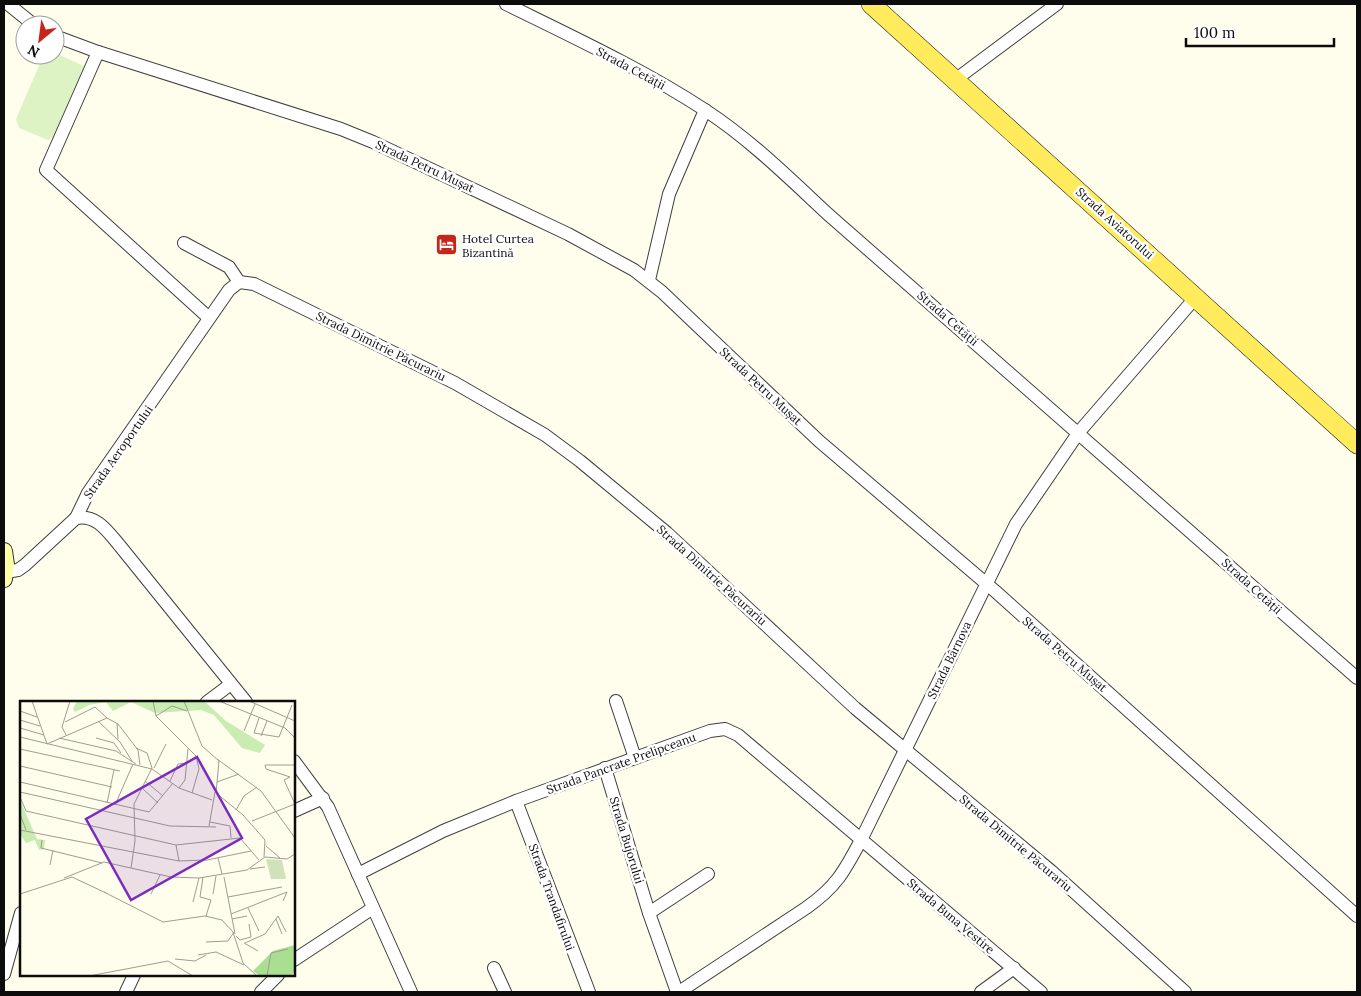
<svg xmlns="http://www.w3.org/2000/svg" width="1361" height="996" viewBox="0 0 1361 996" font-family="Lora,serif">
	<rect width="100%" height="100%" fill="#fffdeb"/>
	<polygon fill="#ddf3c4" points="55,53 84,66 53,137 48,140 19,128 16,119 42,59 45,55 55,55"/>
	<g fill="none" stroke-linecap="round" stroke-linejoin="round">
		<defs>
			<g id="street">
				<polyline points="8,4 34,25"/>
				<path d="M506,4c67,33 136,65 199,106 46,30 85,69 125,106l527,462"/>
				<polyline points="55,36 98,52 341,129 373,142 568,234 634,270 662,292 819,441 995,591 1357,916"/>
				<polyline points="98,52 46,170 209,318"/>
				<polyline points="955,80 1057,4"/>
				<polyline points="184,243 229,267 239,282"/>
				<polyline points="649,280 669,194 705,110"/>
				<polyline points="239,282 254,284 455,383 545,435 580,461 667,533 855,708 1051,871 1185,992"/>
				<polyline points="76,518 88,493 229,290 239,282"/>
				<path d="M6,572l12,-2 7,-5 51,-47c21,-4 32,14 44,28l126,156"/>
				<polyline points="616,701 635,758"/>
				<polyline points="207,702 231,684"/>
				<polyline points="294,761 328,807 411,992"/>
				<polyline points="605,768 649,913 677,992"/>
				<polyline points="516,801 589,992"/>
				<polyline points="294,811 323,798"/>
				<polyline points="358,874 443,831 516,801 710,731 725,729 738,735 1041,992"/>
				<polyline points="649,913 708,874"/>
				<polyline points="294,960 373,908"/>
				<polyline points="494,968 505,992"/>
				<polyline points="4,974 21,913"/>
				<polyline points="126,992 134,975"/>
				<polyline points="261,992 278,975"/>
				<path d="M679,992l127,-84c30,-21 38,-36 55,-68l155,-316 63,-92 117,-135"/>
				<polyline points="981,992 1014,968"/>
			</g>
			<polyline id="secondary" points="4,551 6,565 4,579"/>
			<polyline id="primary" points="871,4 1357,444"/>
		</defs>
		<use href="#street" stroke="#3f3f3f" stroke-width="14"/>
		<use href="#secondary" stroke="#2e2e2e" stroke-width="18"/>
		<use href="#primary" stroke="#1d1d1d" stroke-width="20"/>
		<use href="#street" stroke="#fff" stroke-width="12"/>
		<use href="#secondary" stroke="#feffa6" stroke-width="16"/>
		<use href="#primary" stroke="#ffeb5b" stroke-width="19"/>
	</g>
	<defs>
		<symbol id="hotel-square" viewBox="-11 -11 22 22"><rect x="-9" y="-9" width="18" height="18" rx="4" fill="#c6261a" stroke="#fff"/><path d="M-6-4.5h1.5V1H6V5H4.5V3h-9V5H-6ZM-4 0a1.8 1.8 0 1 1 3.6 0ZM.5 0V-2.5h3Q6-2.5 6 0Z" fill="#fff"/></symbol>
	</defs>
	<g fill-rule="evenodd">
		<use href="#hotel-square" x="434" y="232" width="25" height="25"/>
	</g>
	<g text-anchor="middle" dominant-baseline="central" stroke-width="5" stroke-linejoin="round" paint-order="stroke">
		<g font-size="12" fill="#0c0c0c" stroke="#fff">
			<text transform="translate(631 68) rotate(28)">Strada Cetății</text>
			<text transform="translate(425 166) rotate(25)">Strada Petru Mușat</text>
			<text transform="translate(1115 223) rotate(42)">Strada Aviatorului</text>
			<text transform="translate(948 318) rotate(41)">Strada Cetății</text>
			<text transform="translate(381 346) rotate(26)">Strada Dimitrie Păcurariu</text>
			<text transform="translate(761 386) rotate(43)">Strada Petru Mușat</text>
			<text transform="translate(118 452) rotate(-55)">Strada Aeroportului</text>
			<text transform="translate(712 575) rotate(42)">Strada Dimitrie Păcurariu</text>
			<text transform="translate(1252 586) rotate(42)">Strada Cetății</text>
			<text transform="translate(1065 654) rotate(41)">Strada Petru Mușat</text>
			<text transform="translate(949 660) rotate(-64)">Strada Bârnova</text>
			<text transform="translate(621 763) rotate(-20)">Strada Pancrate Prelipceanu</text>
			<text transform="translate(627 840) rotate(73)">Strada Bujorului</text>
			<text transform="translate(1016 843) rotate(40)">Strada Dimitrie Păcurariu</text>
			<text transform="translate(552 897) rotate(70)">Strada Trandafirului</text>
			<text transform="translate(951 916) rotate(40)">Strada Buna Vestire</text>
		</g>
		<g font-size="12" fill="#0c0c0c" stroke="#fff" text-anchor="start">
			<text x="462" y="238">Hotel Curtea<tspan x="462" dy="14">Bizantină</tspan></text>
		</g>
	</g>
	<g transform="translate(20 701)">
		<rect width="275" height="275" fill="#fffdeb"/>
		<path d="M57,0h127l22,20 39,24 -5,8 -18,-5 -28,-33 -13,-5 -46,3 -24,-11 -18,9 -7,-9 -17,3 -14,7 -2,-3zM0,99l17,39 8,1 -1,9 -5,1 -4,-10 -9,3 -6,-9z" fill="#c9ecb2"/>
		<path d="M275,244v26l-4,5h-31l-7,-5 20,-20z" fill="#aade90"/>
		<path d="M246,158l16,1 4,19h-15z" fill="#d1e2bb"/>
		<path fill="none" stroke="#9e9d92" stroke-width="1" d="M12,0l15,43M133,0l3,15M164,0l18,45 17,15 -3,32 27,22 22,25 -1,17M199,0l66,27 10,10M229,0l46,20M0,10l17,6M167,10l-15,-5 -16,10 40,40 3,13 -7,24M239,17l-5,15 25,4 13,-32M0,19l20,6M78,20l22,21 12,19M45,21l30,-15 12,11M97,22l1,16M0,27l24,7M224,30l11,-27M46,34l-4,-8 8,-26M241,35l6,-15M0,36l132,32 27,19 33,12M39,37l57,13 20,13M76,37l18,5 7,10M27,43l60,-26 11,6 20,26 2,15M0,48l100,22M197,58l44,32 34,47M0,65l92,21M134,67l12,-24M270,76l-24,-8 -1,-4h30M270,76l-6,3 11,24M125,80l18,15M150,80l8,-17 9,-1M0,81l129,30 24,-29M197,81l22,-8M122,87l16,15M159,87l6,-8 3,-31M0,91l150,34 46,1M0,96l6,14 150,34 64,-7 19,22M87,102l7,-33M95,104l18,-41M216,109l8,-14 13,-9M0,113l6,16M232,120l43,-17M190,121l20,4 1,12M189,125l6,-34M0,129l159,31 28,-1 44,-9M22,139l-1,8 61,15M156,144l3,16M246,145l14,12M198,157l4,16M30,164l3,-15M111,167l4,-27 -1,-37 18,-36 -5,-15 -11,-5M230,168l15,-2M183,176l-3,20 11,3 -5,16M204,176l11,57M44,177l40,-16 67,15 28,1 48,-8 18,-13 22,2 8,-5M84,191l59,30 42,-6 17,4 11,12 10,31 14,13M0,193l52,-17 34,16M131,193l9,-19M193,193l3,-18M208,196l54,-10M173,201l6,-24M228,207l11,23M211,213l56,-22 -4,9M258,215l8,16M212,218l15,-3M256,218l6,15M216,235l4,4 11,-3 -2,-13M186,241l22,-1 6,-9M224,242l14,8M225,242l20,-9 13,-18M178,254l18,-3 28,13M155,258l20,2 11,-6M69,275l79,-15 25,15M247,275l4,-23 17,-4"/>
		<path fill="#7b2cbf" fill-opacity="0.15" stroke="#7b2cbf" stroke-width="2.5" d="M177,56l45,81 -111,62 -45,-81z"/>
		<rect width="275" height="275" fill="none" stroke="#0c0c0c" stroke-width="2.5"/>
	</g>
	<rect width="1361" height="996" fill="none" stroke="#0c0c0c" stroke-width="10"/>
	<g transform="translate(40 40) rotate(209)"><circle r="24" fill="#ffffff" stroke="#9e9e9e"/>
	<path d="M0-4L9 19L0 12L-9 19Z" fill="#c6261a"/>
	<text y="-8" font-size="14" font-weight="bold" text-anchor="middle" fill="#0c0c0c">N</text>
	</g>
	<path d="M1186 38v8h148v-8" fill="none" stroke="#0c0c0c" stroke-width="2.5"/>
	<text x="1194" y="38" font-size="15" fill="#0c0c0c" stroke="#ffffff" stroke-width="4" paint-order="stroke">100 m</text>
</svg>
